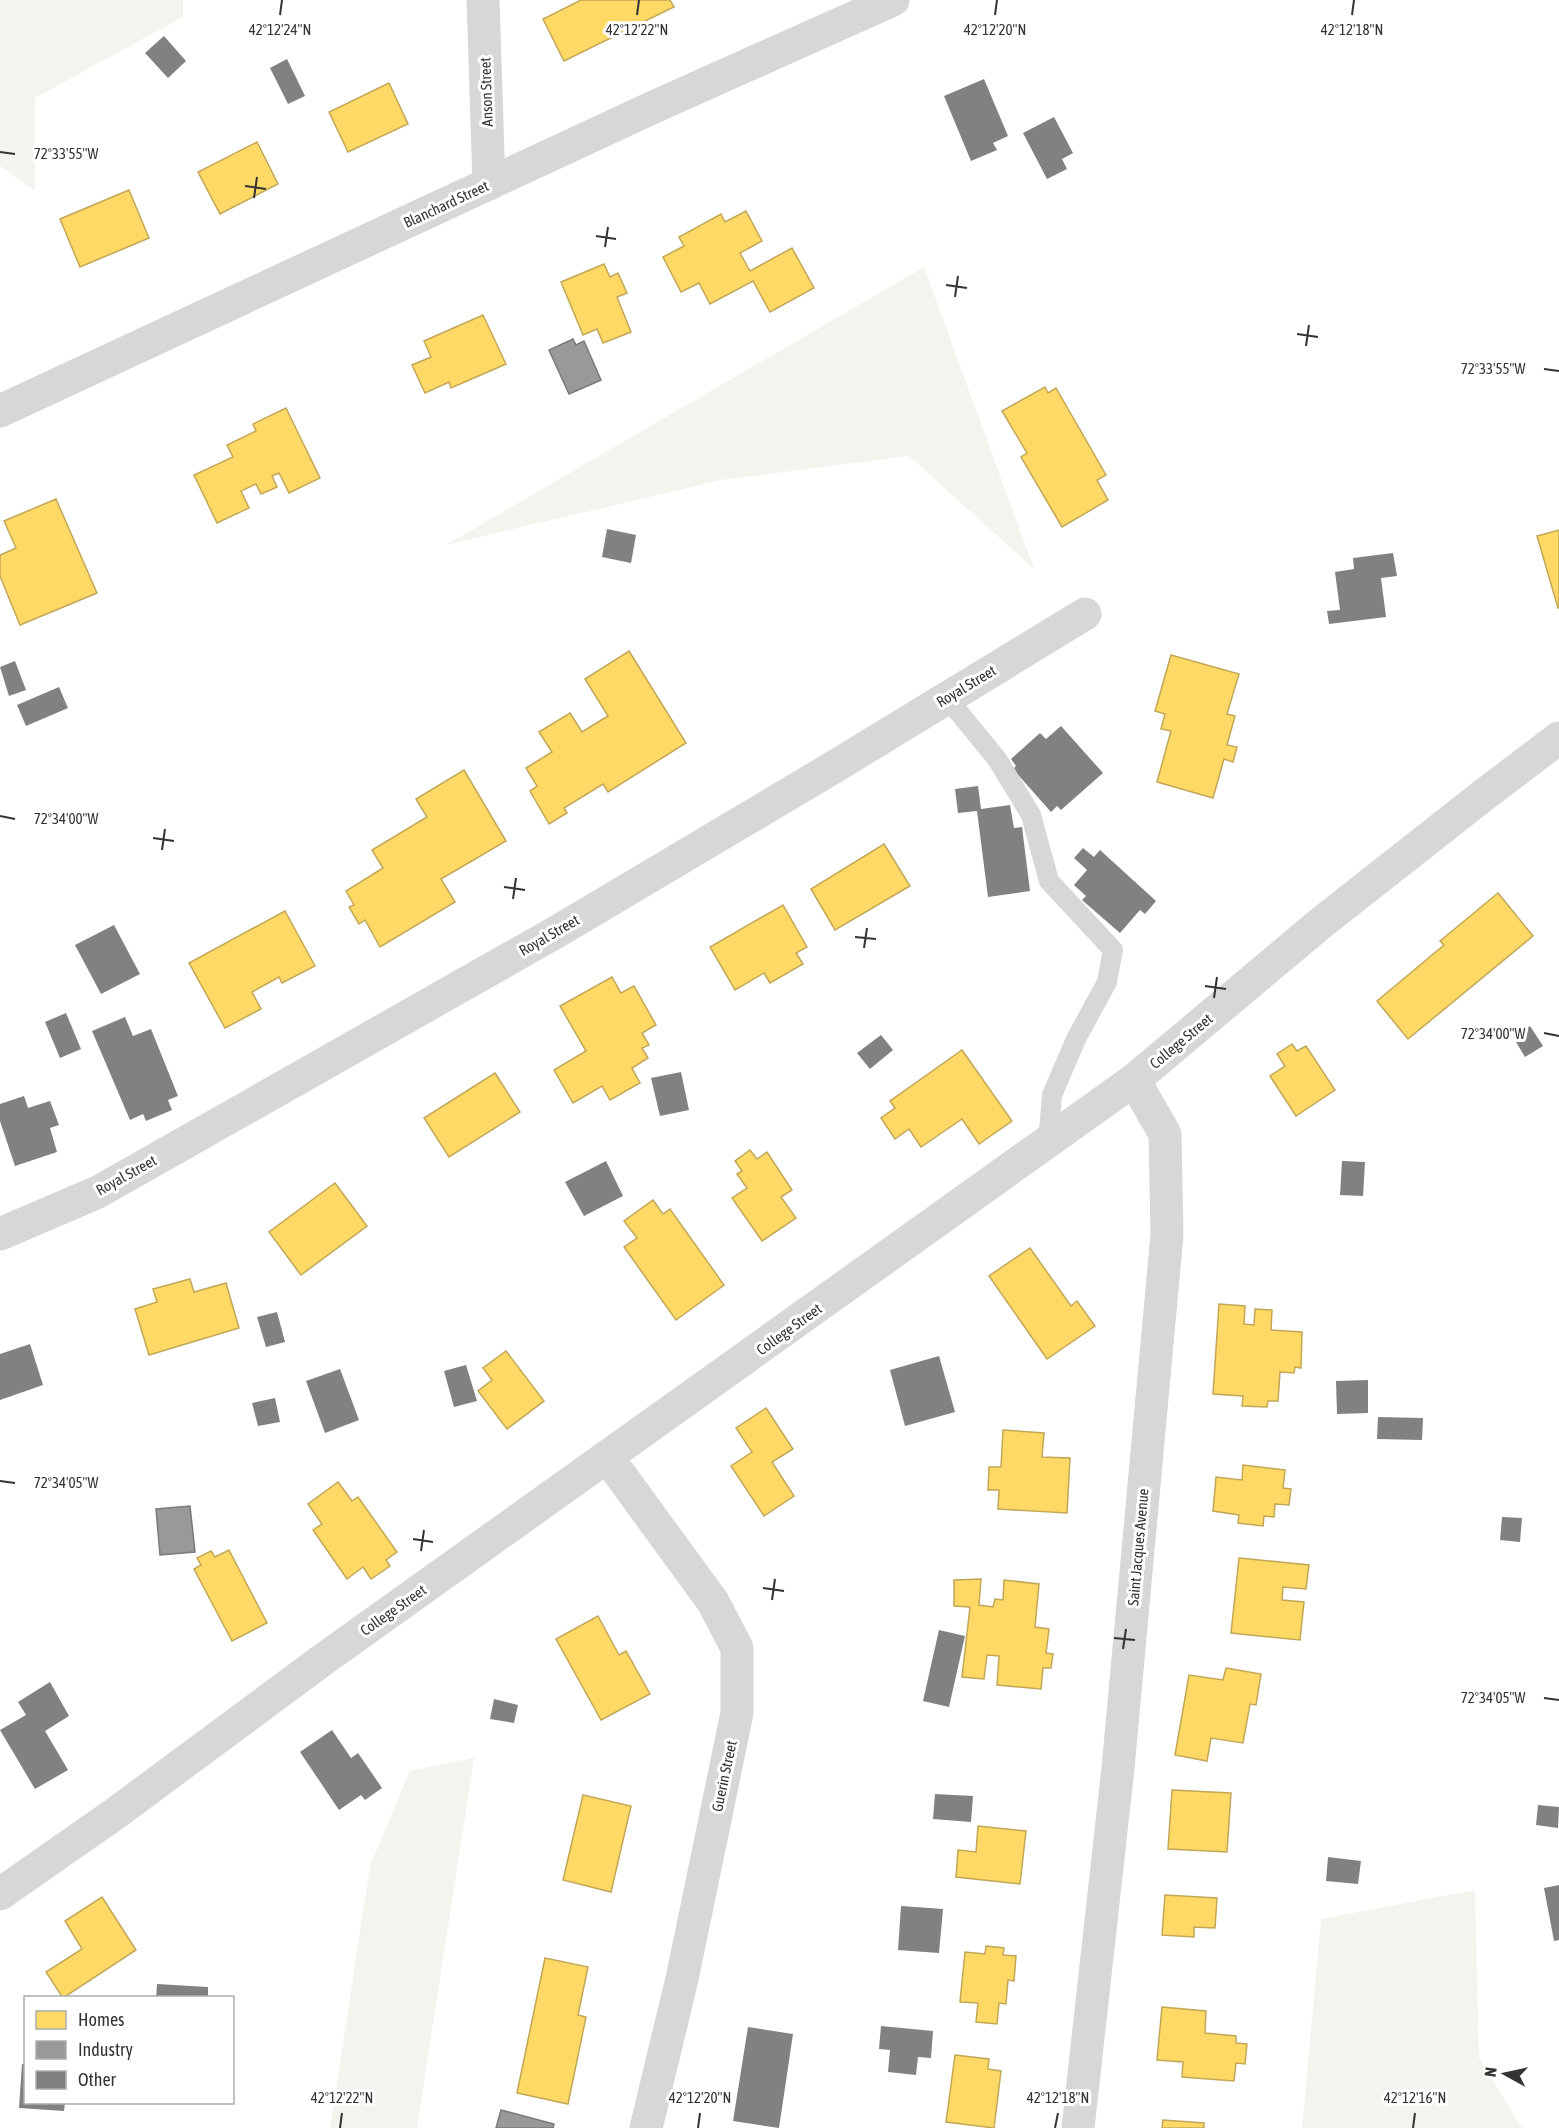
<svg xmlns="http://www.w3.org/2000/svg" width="1559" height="2128" viewBox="0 0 1559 2128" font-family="'Asap Condensed',sans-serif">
	<rect width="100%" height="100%" fill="#fff"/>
	<g fill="#f1f5ed">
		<polygon points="0,0 183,0 183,17 35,98 35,191 0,166"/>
		<polygon points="924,267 1034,569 909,456 721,480 446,545"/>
		<polygon points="474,1758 417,2128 330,2128 370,1866 410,1771"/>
		<polygon points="1475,1890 1479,2058 1522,2128 1302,2128 1321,1919"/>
	</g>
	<g fill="#ffd966" stroke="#c2a757" stroke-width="1.5">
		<polygon points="581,0 670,0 674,7 564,61 543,19"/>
		<polygon points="389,83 408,124 348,152 329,112"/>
		<polygon points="257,142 278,184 220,214 198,172"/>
		<polygon points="129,190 149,238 80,267 60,219"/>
		<polygon points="746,211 762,241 740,253 750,271 792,248 814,288 770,312 753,281 710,304 699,283 681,292 663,257 684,246 679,237 721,214 725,222"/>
		<polygon points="604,264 610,277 618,273 627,293 617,297 631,332 603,343 597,329 583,335 561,282"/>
		<polygon points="483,315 506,364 451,388 449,382 425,393 412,365 431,357 424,341"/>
		<polygon points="1045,387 1048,393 1056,388 1106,475 1097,480 1108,500 1062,527 1021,457 1027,453 1002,411"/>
		<polygon points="286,408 320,478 289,493 279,473 272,476 277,487 261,494 256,484 241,491 249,508 217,523 194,475 233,457 227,445 256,431 253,424"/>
		<polygon points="56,499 97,593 20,625 0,576 0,555 16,548 4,521"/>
		<polygon points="1559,530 1559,608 1558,608 1537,536"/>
		<polygon points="629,651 686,743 608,792 603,784 564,808 567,813 549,824 530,791 537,786 526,768 552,752 539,732 570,713 582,732 608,716 585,679"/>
		<polygon points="1171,655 1239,674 1227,714 1235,716 1227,745 1237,747 1233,762 1224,759 1213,798 1157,782 1171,731 1161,729 1165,714 1155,711"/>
		<polygon points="464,770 506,841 441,879 455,902 380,947 365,920 359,924 349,907 354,905 346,891 383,868 372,850 427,817 416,799"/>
		<polygon points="884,844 910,886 835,930 811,889"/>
		<polygon points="1498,893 1533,936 1408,1039 1377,1001 1444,945 1440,941"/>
		<polygon points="783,905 807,947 796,953 803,964 770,983 764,973 735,990 710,947"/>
		<polygon points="285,911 315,966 282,983 279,977 252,992 261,1009 225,1028 189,963"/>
		<polygon points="612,977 621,993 634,986 656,1025 642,1033 649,1045 642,1048 648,1058 632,1068 640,1083 610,1100 602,1086 573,1103 554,1070 586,1051 560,1006"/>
		<polygon points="1292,1044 1297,1051 1306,1046 1335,1090 1296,1116 1270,1076 1285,1066 1277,1054"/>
		<polygon points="962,1050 1012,1121 979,1144 962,1119 921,1147 909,1129 895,1139 881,1118 895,1108 890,1101"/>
		<polygon points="495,1073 520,1112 449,1157 424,1118"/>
		<polygon points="750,1150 757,1159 767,1152 792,1190 781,1197 796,1218 762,1241 732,1198 747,1188 737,1174 742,1171 735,1161"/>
		<polygon points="335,1183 367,1226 301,1275 269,1232"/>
		<polygon points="653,1200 663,1214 670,1209 724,1285 676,1320 624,1247 637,1238 624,1221"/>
		<polygon points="1030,1248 1071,1306 1077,1301 1095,1326 1047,1359 989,1276"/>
		<polygon points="190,1279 194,1292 226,1283 239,1328 149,1355 135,1309 157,1302 153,1289"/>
		<polygon points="1219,1304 1245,1306 1244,1324 1254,1325 1255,1309 1272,1310 1271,1330 1302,1332 1301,1368 1295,1367 1294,1373 1280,1372 1278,1401 1268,1401 1267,1407 1242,1406 1243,1396 1213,1394"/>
		<polygon points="506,1351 544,1401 507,1429 478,1391 492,1380 483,1368"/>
		<polygon points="766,1408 793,1449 772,1462 794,1496 764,1516 731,1466 752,1452 736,1428"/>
		<polygon points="1003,1430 1044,1433 1042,1457 1070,1458 1067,1513 998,1509 999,1490 988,1490 989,1467 1001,1467"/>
		<polygon points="1243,1465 1285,1470 1283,1488 1291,1489 1289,1505 1275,1504 1274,1517 1264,1516 1263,1526 1238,1523 1239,1515 1213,1511 1216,1477 1242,1480"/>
		<polygon points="338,1482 352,1501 358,1497 397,1552 386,1560 390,1566 371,1579 363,1567 347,1579 313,1530 322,1524 308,1504"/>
		<polygon points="229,1550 267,1623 232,1641 194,1569 201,1565 197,1558 211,1551 215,1557"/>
		<polygon points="1239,1558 1309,1565 1306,1589 1283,1587 1282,1600 1304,1602 1300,1640 1231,1633"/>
		<polygon points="981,1579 979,1605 993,1607 995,1599 1003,1600 1004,1580 1039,1584 1035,1627 1049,1629 1046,1653 1053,1654 1051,1668 1043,1668 1041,1689 997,1685 999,1656 987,1655 984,1679 962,1677 970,1607 954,1606 954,1580"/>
		<polygon points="598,1616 619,1655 626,1651 650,1694 601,1720 556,1639"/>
		<polygon points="1226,1668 1261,1674 1256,1705 1250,1704 1243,1743 1211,1738 1207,1761 1175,1755 1189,1675 1223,1680"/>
		<polygon points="1172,1790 1231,1793 1227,1852 1168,1849"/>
		<polygon points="583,1795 631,1806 611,1892 563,1880"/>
		<polygon points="978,1826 1026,1831 1020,1884 956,1877 958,1850 976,1852"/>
		<polygon points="1165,1895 1217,1898 1215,1928 1194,1927 1194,1937 1162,1935"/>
		<polygon points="102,1897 136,1950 63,1998 46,1972 82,1949 65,1921"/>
		<polygon points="986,1946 1004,1948 1003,1955 1016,1956 1014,1981 1008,1980 1006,2004 999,2003 997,2024 976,2022 978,2003 960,2002 965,1952 985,1954"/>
		<polygon points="545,1958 588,1967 578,2015 586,2017 568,2104 517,2093"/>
		<polygon points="1162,2007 1206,2011 1205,2033 1236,2036 1236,2043 1247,2044 1245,2064 1236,2063 1234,2081 1182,2077 1183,2062 1157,2060"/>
		<polygon points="955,2055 989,2059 988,2069 1001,2071 994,2128 946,2122"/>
		<polygon points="1163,2120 1204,2123 1204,2128 1162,2128"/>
	</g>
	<g fill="#999" stroke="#7a7a7a" stroke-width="1.5">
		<polygon points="573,339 576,345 584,341 601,380 569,394 549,350"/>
		<polygon points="190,1506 195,1552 160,1555 156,1509"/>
		<polygon points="501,2110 554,2124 553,2128 496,2128"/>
	</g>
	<g fill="#818181">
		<polygon points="164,36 186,61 168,78 145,53"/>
		<polygon points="287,59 305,96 288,104 270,68"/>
		<polygon points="984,79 1008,136 993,143 997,150 971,161 944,96"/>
		<polygon points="1054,117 1073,153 1062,159 1067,169 1047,179 1023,133"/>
		<polygon points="607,529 636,535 631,563 602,557"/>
		<polygon points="1393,553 1397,576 1381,578 1386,617 1329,624 1327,611 1340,610 1335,572 1354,569 1353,558"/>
		<polygon points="15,661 26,690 9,696 0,667"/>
		<polygon points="59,687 68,708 26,726 17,705"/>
		<polygon points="1061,726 1103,773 1061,810 1057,806 1051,812 1013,769 1016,766 1011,759 1040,733 1046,739"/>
		<polygon points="978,786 981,809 1010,805 1014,828 1022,827 1030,891 988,897 977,811 958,813 955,789"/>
		<polygon points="1083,848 1094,857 1100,850 1156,901 1145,914 1140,910 1120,933 1082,900 1086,896 1074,885 1087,870 1074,858"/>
		<polygon points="114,925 140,974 101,994 75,945"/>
		<polygon points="66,1013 81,1049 60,1058 45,1022"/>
		<polygon points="125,1017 133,1036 151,1029 178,1096 168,1100 172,1110 146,1121 143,1114 130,1120 92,1031"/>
		<polygon points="1530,1026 1543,1046 1525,1057 1513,1037"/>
		<polygon points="881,1035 893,1050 870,1069 857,1053"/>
		<polygon points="681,1072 689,1110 660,1116 651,1078"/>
		<polygon points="24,1096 28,1108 50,1101 59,1125 50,1128 57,1152 15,1166 0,1121 0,1104"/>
		<polygon points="606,1161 623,1196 584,1216 565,1182"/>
		<polygon points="1342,1161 1365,1162 1363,1196 1340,1195"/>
		<polygon points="277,1312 285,1342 266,1347 257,1317"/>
		<polygon points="30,1344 43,1385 0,1400 0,1354"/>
		<polygon points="939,1356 955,1412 905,1426 890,1370"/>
		<polygon points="466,1365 477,1401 454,1407 444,1371"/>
		<polygon points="340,1369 359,1420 325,1433 306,1381"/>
		<polygon points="1368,1380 1368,1413 1337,1414 1336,1381"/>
		<polygon points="275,1398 280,1422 258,1426 252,1403"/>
		<polygon points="1378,1417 1423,1418 1422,1440 1377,1439"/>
		<polygon points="1502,1517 1522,1518 1520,1542 1500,1540"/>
		<polygon points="939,1630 965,1636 949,1707 923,1701"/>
		<polygon points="50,1682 69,1716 45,1731 68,1770 35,1789 0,1730 26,1715 18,1702"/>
		<polygon points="494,1699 518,1705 514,1723 490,1719"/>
		<polygon points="332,1730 351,1758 358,1753 382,1788 365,1800 361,1795 339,1810 300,1752"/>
		<polygon points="935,1794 973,1796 971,1822 933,1819"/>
		<polygon points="1538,1805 1559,1807 1558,1828 1536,1825"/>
		<polygon points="1328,1857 1361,1861 1358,1884 1326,1881"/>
		<polygon points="1559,1885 1559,1940 1554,1941 1544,1888"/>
		<polygon points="901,1906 943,1909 939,1953 898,1950"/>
		<polygon points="157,1984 208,1987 208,1998 156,1998"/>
		<polygon points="881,2026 933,2031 931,2058 918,2057 916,2075 888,2072 890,2050 879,2049"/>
		<polygon points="748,2027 793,2034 779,2128 733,2121"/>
		<polygon points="22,2064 26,2064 26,2102 65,2102 64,2111 19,2108"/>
	</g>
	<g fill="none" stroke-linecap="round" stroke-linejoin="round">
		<polyline stroke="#d7d7d7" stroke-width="20" points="947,698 997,759 1031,815 1049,881 1113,950 1107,982 1076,1039 1052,1095 1048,1143"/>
		<g stroke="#d7d7d7" stroke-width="33">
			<polyline points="483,0 489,184"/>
			<polyline points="0,411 656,106 893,0"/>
			<polyline points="0,1234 98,1192 558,931 829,770 1085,614"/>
			<polyline points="608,1458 713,1602 737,1648 737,1713 682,1979 646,2128"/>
			<polyline points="1078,2128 1118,1768 1167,1235 1165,1134 1134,1080"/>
		</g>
		<polyline stroke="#d7d7d7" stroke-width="33" points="0,1894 116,1813 321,1661 1134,1080 1321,923 1485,794 1559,738"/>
	</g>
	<path fill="none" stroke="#333" stroke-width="2" d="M280,15l2,-15M637,15l2,-15M995,15l2,-15M1352,15l2,-15M0,152l15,2M245,186l21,3M254,198l3,-21M596,236l20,3M605,247l3,-20M946,285l21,3M955,297l3,-21M1297,334l21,3M1306,346l3,-21M1544,369l15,2M0,816l15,3M153,838l21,3M162,850l3,-21M504,887l21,3M513,899l3,-21M855,937l21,2M864,948l3,-20M1205,986l21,3M1214,998l3,-21M1544,1033l15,3M0,1481l15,2M413,1539l20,3M421,1551l3,-21M763,1588l21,3M772,1600l3,-21M1114,1638l21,2M1123,1649l3,-20M1544,1698l15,2M340,2128l2,-15M698,2128l2,-15M1055,2128l3,-15M1413,2128l2,-15"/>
	<g text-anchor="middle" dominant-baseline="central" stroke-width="6" stroke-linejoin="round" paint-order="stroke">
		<g font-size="15" fill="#333" stroke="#fff">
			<text transform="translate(486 92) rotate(-92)">Anson Street</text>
			<text transform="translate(446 204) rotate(-25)">Blanchard Street</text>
			<text transform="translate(966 686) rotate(-31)">Royal Street</text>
			<text transform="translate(549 935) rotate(-30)">Royal Street</text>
			<text transform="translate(1181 1041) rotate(-40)">College Street</text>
			<text transform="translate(126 1175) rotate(-29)">Royal Street</text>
			<text transform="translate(789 1329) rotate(-36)">College Street</text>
			<text transform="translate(1138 1547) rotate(-85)">Saint Jacques Avenue</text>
			<text transform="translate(393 1610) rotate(-35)">College Street</text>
			<text transform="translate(724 1776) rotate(-78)">Guerin Street</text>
		</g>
	</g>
	<g font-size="15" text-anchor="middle" fill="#333" stroke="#fff" stroke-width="6" stroke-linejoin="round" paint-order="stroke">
		<text x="280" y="35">42°12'24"N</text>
		<text x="637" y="35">42°12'22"N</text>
		<text x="995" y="35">42°12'20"N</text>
		<text x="1352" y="35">42°12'18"N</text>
		<text x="66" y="159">72°33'55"W</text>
		<text x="1493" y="374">72°33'55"W</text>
		<text x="66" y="824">72°34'00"W</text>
		<text x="1493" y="1039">72°34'00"W</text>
		<text x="66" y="1488">72°34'05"W</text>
		<text x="1493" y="1703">72°34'05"W</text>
		<text x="342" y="2103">42°12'22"N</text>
		<text x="700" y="2103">42°12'20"N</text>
		<text x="1058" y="2103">42°12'18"N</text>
		<text x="1415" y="2103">42°12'16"N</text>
	</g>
	<rect x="24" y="1996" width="210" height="108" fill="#ffffff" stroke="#adadad" stroke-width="1.5"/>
	<rect x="36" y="2011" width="30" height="18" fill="#ffd966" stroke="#adadad" stroke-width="1.5"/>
	<text x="78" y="2026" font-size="18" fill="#333333">Homes</text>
	<rect x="36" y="2041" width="30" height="18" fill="#999999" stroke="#adadad" stroke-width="1.5"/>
	<text x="78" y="2056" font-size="18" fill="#333333">Industry</text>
	<rect x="36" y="2071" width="30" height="18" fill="#818181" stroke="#adadad" stroke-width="1.5"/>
	<text x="78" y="2086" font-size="18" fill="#333333">Other</text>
	<g transform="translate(1505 2074) rotate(278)" stroke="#ffffff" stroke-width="4.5" paint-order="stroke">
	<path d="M0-4.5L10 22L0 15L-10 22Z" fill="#333333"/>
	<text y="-9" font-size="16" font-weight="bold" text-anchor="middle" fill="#333333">N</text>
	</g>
</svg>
